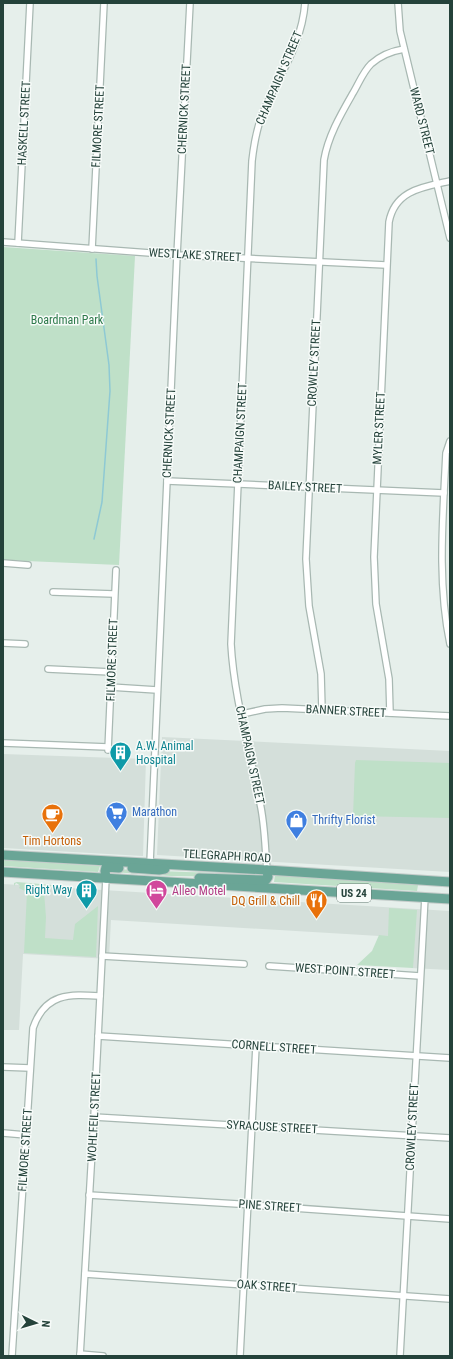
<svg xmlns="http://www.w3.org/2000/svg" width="453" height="1359" viewBox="0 0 453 1359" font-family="'Roboto Condensed',sans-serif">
	<rect width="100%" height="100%" fill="#e6efeb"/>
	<g fill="#d4dfda">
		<polygon points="162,737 450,751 450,872 157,855"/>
		<polygon points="3,754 146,759 143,856 3,848"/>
		<polygon points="3,884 450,911 450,970 411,968 413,938 111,920 109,959 23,954 19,1030 3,1030"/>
	</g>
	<g fill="#bfe0c8">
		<polygon points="3,247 135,256 119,565 3,560"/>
		<polygon points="356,760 450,763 450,818 353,816 355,763"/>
		<polygon points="3,860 100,866 98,872 3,866"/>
		<path d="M115,869c49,3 98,3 147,6v2l-91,-1 -59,-4z"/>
		<polygon points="275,875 418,885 417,891 274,882"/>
		<polygon points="17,882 52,885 50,888 46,889 44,892 46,917 45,938 73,940 75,924 98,906 96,957 24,953 27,892 19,888 20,886 18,884 16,883 14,886 14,883"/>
		<polygon points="389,908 417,910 413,968 357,965 372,951 379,935 388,936"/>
	</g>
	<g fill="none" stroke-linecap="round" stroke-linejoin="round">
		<polyline stroke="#8ec9d4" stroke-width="1.5" points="94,539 102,502 110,391 109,365 97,276 96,259"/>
		<defs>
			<g id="minor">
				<polyline points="398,3 400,31 450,238"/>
				<polyline points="3,242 177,255 386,265"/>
				<polyline points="18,243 30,3"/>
				<polyline points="92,249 104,3"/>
				<path d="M450,441l-4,12c-3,64 -9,128 4,191"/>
				<polyline points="167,481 444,493"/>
				<polyline points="3,563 28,565"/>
				<polyline points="53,592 114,594"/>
				<polyline points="3,643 25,644"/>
				<polyline points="48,669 111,672"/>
				<polyline points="110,687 157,690"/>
				<path d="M322,710l-1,-36 -12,-68 -3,-47 18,-399c4,-24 17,-46 29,-67 6,-10 10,-21 18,-29 10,-9 21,-13 33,-15"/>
				<path d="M390,713l-1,-34 -13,-75 -2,-47 15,-335c6,-32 34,-35 61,-41"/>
				<polyline points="242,714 265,709 282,708 450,716"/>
				<polyline points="3,743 108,747"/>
				<polyline points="108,750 116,570"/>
				<polyline points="150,863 177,255 190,3"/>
				<path d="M267,870c-2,-22 -2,-45 -7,-67 -10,-53 -26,-105 -29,-159l21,-483c2,-18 5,-36 13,-53 16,-36 37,-65 40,-105"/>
				<polyline points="102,956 244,964"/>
				<polyline points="269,966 420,976"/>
				<polyline points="98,1036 450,1058"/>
				<polyline points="3,1067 30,1068"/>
				<polyline points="94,1117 450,1138"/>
				<polyline points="3,1133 26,1135"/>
				<polyline points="89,1195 238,1204 450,1219"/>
				<polyline points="85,1274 450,1299"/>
				<polyline points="80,1354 103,1356"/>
				<path d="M12,1356l21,-328c12,-35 36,-34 67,-32"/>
				<polyline points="80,1356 94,1117 106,878"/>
				<polyline points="240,1356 256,1046"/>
				<polyline points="400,1356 425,897"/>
			</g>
			<g id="primary">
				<polyline points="3,855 267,870 450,882"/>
				<polyline points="132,868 159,870 165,869"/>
				<polyline points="3,872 450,899"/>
				<polyline points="106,878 105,871 106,867 119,868"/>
				<polyline points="199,878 266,880 268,877 267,870"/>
			</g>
		</defs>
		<use href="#minor" stroke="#a8b8b2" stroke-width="8"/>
		<use href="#primary" stroke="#c2cac8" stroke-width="11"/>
		<use href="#minor" stroke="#fff" stroke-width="5.5"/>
		<use href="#primary" stroke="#6aa596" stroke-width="9"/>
	</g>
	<defs>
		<symbol id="building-pin" viewBox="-11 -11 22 30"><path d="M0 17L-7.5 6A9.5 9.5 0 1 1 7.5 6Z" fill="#0f9aa8" stroke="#f7fbf9"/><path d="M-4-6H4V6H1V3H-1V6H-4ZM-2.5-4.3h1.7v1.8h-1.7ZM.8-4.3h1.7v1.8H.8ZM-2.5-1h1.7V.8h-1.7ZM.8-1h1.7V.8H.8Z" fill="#fff"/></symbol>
		<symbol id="supermarket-pin" viewBox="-11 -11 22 30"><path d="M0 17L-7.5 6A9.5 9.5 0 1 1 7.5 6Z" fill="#3f7fe0" stroke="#f7fbf9"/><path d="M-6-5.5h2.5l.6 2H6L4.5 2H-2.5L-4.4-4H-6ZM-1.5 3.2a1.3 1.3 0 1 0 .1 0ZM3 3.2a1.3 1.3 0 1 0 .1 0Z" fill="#fff"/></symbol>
		<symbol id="cafe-pin" viewBox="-11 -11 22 30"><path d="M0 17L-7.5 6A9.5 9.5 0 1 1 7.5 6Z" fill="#e8710a" stroke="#f7fbf9"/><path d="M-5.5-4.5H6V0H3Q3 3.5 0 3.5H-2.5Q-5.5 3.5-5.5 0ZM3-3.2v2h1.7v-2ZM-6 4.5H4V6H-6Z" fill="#fff"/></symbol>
		<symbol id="shop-pin" viewBox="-11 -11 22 30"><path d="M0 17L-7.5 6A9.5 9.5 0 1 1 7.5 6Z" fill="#3f7fe0" stroke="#f7fbf9"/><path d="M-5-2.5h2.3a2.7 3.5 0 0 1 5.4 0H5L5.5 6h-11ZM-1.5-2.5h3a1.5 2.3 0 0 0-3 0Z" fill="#fff"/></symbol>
		<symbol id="hotel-pin" viewBox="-11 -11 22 30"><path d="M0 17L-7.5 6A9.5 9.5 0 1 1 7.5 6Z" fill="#d1479c" stroke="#f7fbf9"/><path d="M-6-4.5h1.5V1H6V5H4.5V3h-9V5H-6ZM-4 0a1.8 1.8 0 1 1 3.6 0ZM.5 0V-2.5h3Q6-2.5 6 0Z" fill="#fff"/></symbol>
		<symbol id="restaurant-pin" viewBox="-11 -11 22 30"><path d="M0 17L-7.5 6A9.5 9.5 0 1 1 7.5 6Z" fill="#e8710a" stroke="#f7fbf9"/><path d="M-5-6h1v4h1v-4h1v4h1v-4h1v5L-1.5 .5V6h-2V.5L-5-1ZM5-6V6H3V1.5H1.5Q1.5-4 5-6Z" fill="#fff"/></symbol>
	</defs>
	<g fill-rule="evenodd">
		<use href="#building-pin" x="108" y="740" width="25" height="34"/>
		<use href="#supermarket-pin" x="104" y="800" width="25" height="34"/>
		<use href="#cafe-pin" x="40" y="802" width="25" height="34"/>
		<use href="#shop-pin" x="284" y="808" width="25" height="34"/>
		<use href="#building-pin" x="74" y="878" width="25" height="34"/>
		<use href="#hotel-pin" x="144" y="878" width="25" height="34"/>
		<use href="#restaurant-pin" x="304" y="888" width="25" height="34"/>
	</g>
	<g text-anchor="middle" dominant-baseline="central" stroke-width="3" stroke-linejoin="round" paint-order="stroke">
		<rect fill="#f7fbf9" stroke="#637a73" stroke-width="1" x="337" y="884" width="34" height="18" rx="3"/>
		<g font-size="11" font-weight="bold" fill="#24423a">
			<text x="354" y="893">US 24</text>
		</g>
		<g font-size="12" fill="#24423a" stroke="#f7fbf9">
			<text transform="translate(279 78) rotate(-67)">CHAMPAIGN STREET</text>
			<text transform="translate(184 109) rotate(-87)">CHERNICK STREET</text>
			<text transform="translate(422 121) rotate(76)">WARD STREET</text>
			<text transform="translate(24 123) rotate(-87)">HASKELL STREET</text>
			<text transform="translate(98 126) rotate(-87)">FILMORE STREET</text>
			<text transform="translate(195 255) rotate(3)">WESTLAKE STREET</text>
			<text transform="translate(314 363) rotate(-87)">CROWLEY STREET</text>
			<text transform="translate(379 428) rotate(-87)">MYLER STREET</text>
			<text transform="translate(169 433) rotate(-87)">CHERNICK STREET</text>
			<text transform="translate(240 433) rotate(-87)">CHAMPAIGN STREET</text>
			<text transform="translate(305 487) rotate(3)">BAILEY STREET</text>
			<text transform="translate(112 660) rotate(-88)">FILMORE STREET</text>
			<text transform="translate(346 711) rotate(3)">BANNER STREET</text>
			<text transform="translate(250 755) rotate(78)">CHAMPAIGN STREET</text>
			<text transform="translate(227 856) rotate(3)">TELEGRAPH ROAD</text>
			<text transform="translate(345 971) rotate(4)">WEST POINT STREET</text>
			<text transform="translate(274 1047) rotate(4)">CORNELL STREET</text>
			<text transform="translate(94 1117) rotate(-87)">WOHLFEIL STREET</text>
			<text transform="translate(272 1127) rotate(3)">SYRACUSE STREET</text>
			<text transform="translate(412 1127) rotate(-87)">CROWLEY STREET</text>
			<text transform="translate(25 1150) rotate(-86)">FILMORE STREET</text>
			<text transform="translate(270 1206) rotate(4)">PINE STREET</text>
			<text transform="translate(267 1286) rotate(4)">OAK STREET</text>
		</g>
		<g font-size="12" fill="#2d7a4b" stroke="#f7fbf9">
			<text x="67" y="320">Boardman Park</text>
		</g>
		<g font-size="12" fill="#0d838f" stroke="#f7fbf9" text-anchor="start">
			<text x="136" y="746">A.W. Animal<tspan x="136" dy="14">Hospital</tspan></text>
			<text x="72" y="890" text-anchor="end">Right Way</text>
		</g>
		<g font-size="12" fill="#366cbe" stroke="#f7fbf9" text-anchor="start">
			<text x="132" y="812">Marathon</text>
			<text x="312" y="820">Thrifty Florist</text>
		</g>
		<g font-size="12" fill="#c56008" stroke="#f7fbf9">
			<text x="52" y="841">Tim Hortons</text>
			<text x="300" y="901" text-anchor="end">DQ Grill &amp; Chill</text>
		</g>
		<g font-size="12" fill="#b23c85" stroke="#f7fbf9" text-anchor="start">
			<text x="172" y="891">Alleo Motel</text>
		</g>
	</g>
	<rect width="453" height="1359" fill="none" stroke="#24423a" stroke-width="8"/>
	<g transform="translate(36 1323) rotate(95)" stroke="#f7fbf9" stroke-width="3" paint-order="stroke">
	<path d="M0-3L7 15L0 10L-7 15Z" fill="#24423a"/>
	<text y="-6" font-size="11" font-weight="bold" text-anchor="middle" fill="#24423a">N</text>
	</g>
</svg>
